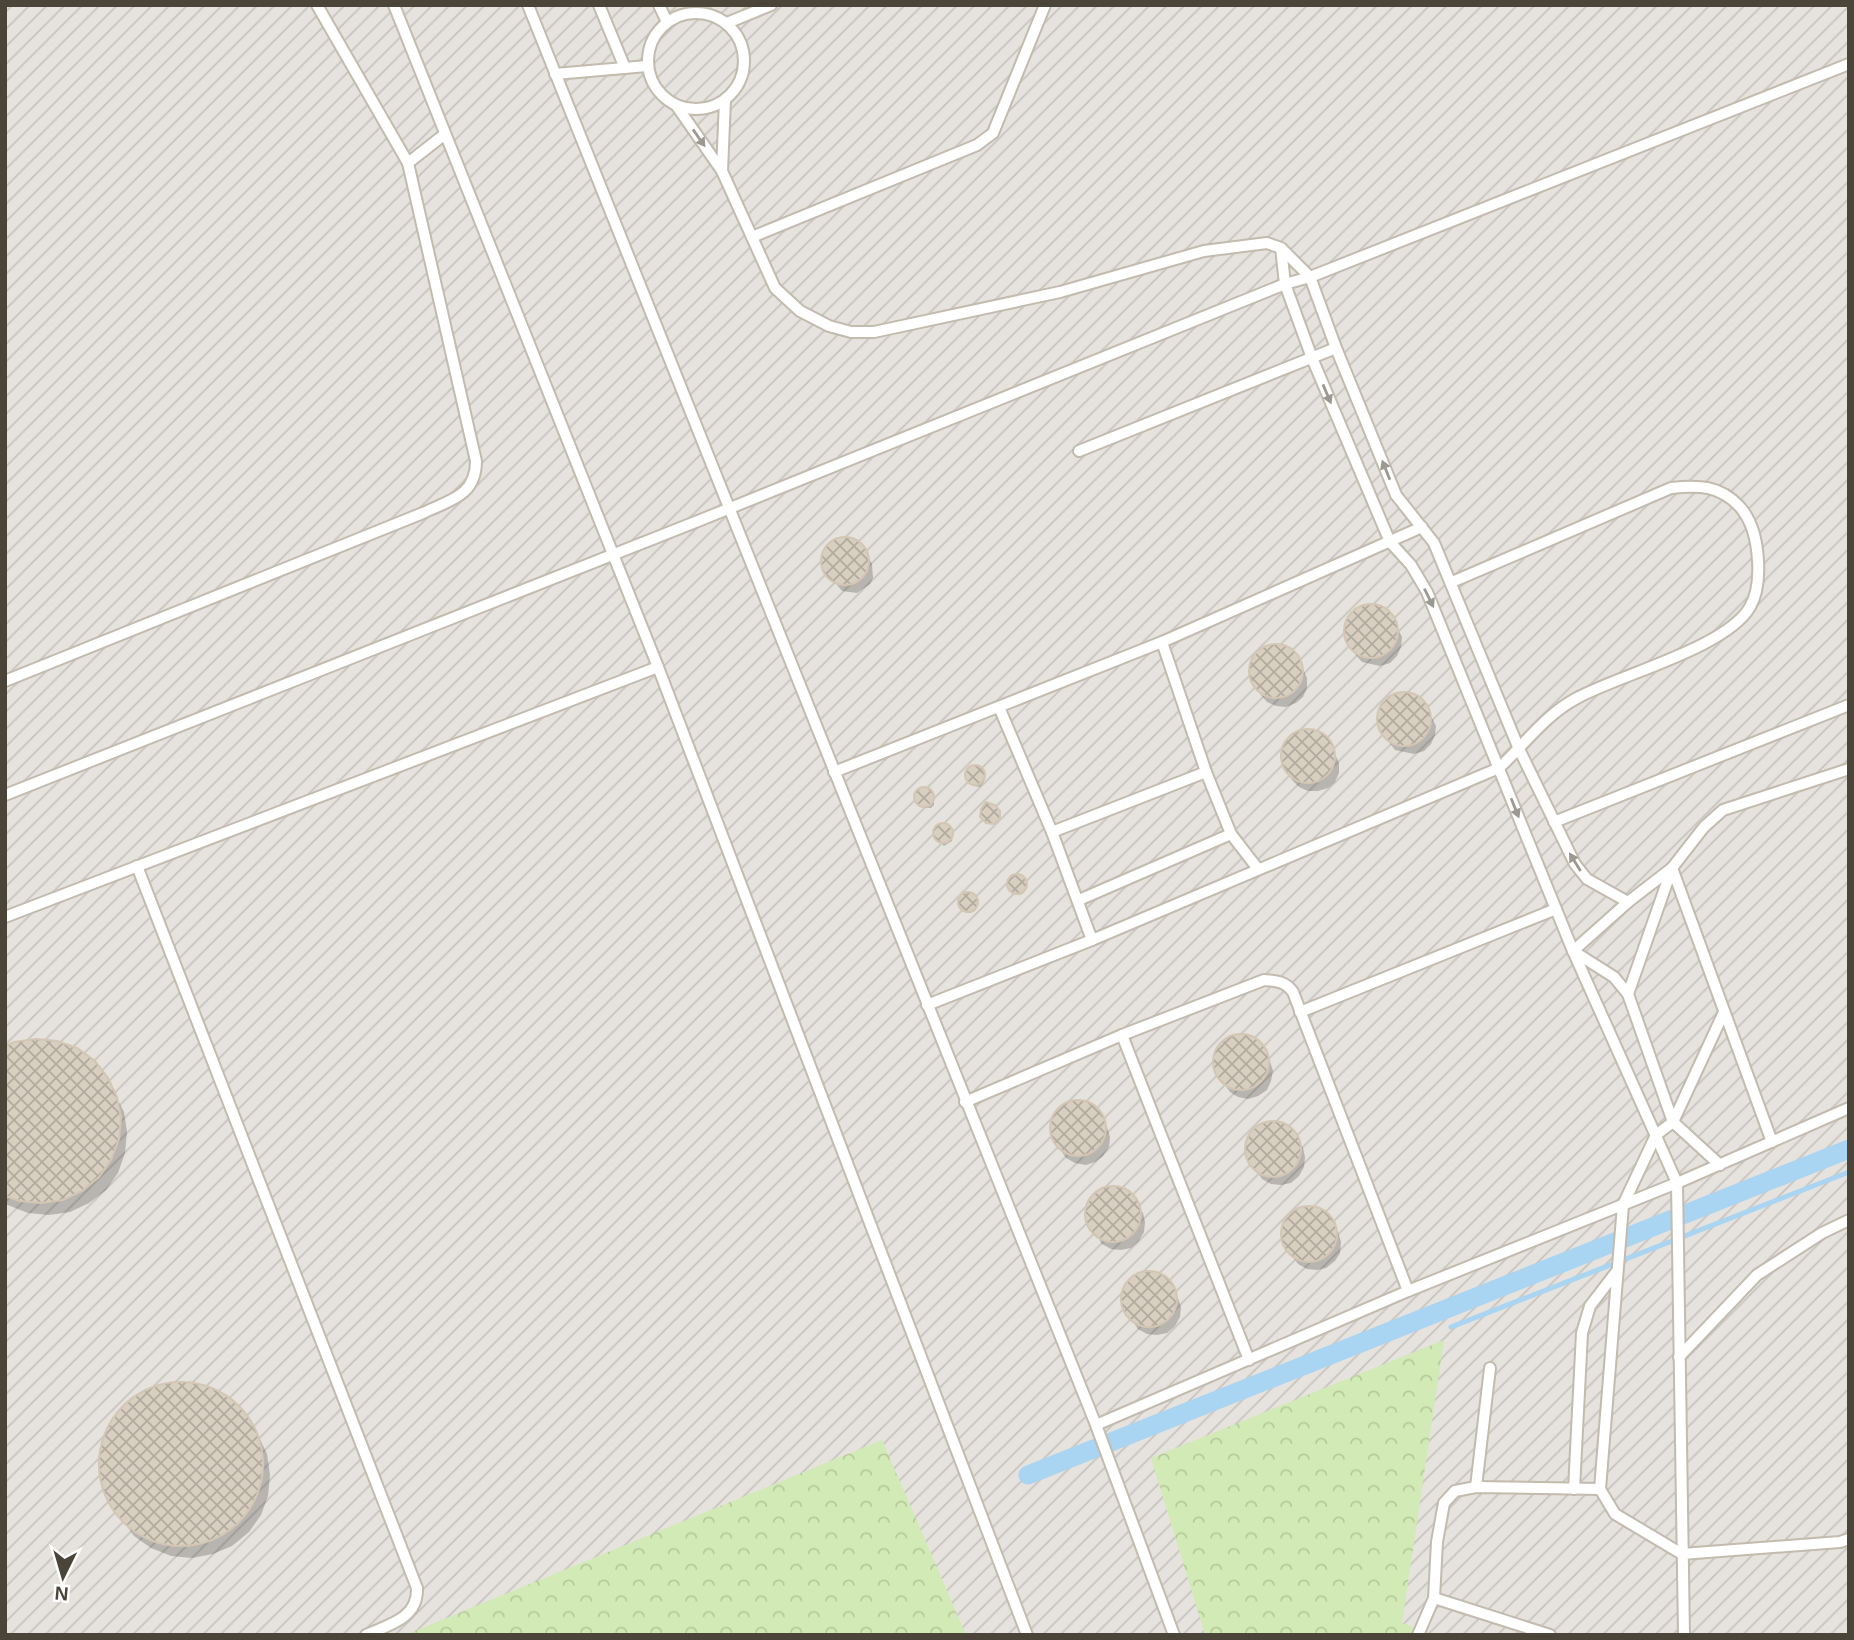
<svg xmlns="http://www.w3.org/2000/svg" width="1854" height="1640" viewBox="0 0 1854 1640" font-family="Arial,sans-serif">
	<defs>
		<pattern id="industrial-furrows" width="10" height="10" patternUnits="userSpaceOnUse" patternTransform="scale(1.75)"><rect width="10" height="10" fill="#e6e2dd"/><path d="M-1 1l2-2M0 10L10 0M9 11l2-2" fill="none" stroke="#c7c3be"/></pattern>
		<pattern id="forest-crowns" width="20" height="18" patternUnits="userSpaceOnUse" patternTransform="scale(1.75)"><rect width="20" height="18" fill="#d2eab5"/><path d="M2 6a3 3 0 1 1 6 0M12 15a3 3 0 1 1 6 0" fill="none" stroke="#b6ca9c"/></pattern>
		<pattern id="building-cross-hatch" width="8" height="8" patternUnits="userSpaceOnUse" patternTransform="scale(1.75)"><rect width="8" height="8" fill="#d8cfc1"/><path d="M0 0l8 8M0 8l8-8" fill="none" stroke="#b1aa9e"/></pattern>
	</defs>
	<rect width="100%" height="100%" fill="#f6f3ec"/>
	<rect fill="url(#industrial-furrows)" x="5" y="5" width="1844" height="1630"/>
	<g fill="url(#forest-crowns)">
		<polygon points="1444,1340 1402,1623 1435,1635 1205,1635 1151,1458"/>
		<polygon points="882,1440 966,1635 405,1635"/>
	</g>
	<g fill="#0003">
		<polygon points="852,539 863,547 872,564 873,578 870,584 857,593 842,591 825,570 824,555 831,543 837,540"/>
		<polygon points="1367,606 1376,606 1386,610 1392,618 1402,637 1401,647 1397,656 1390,663 1380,666 1362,662 1355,654 1345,634 1346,625 1350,616 1357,609"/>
		<polygon points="1272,646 1282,647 1291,651 1298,658 1307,678 1307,688 1303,697 1296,703 1286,707 1276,706 1267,702 1261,695 1251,675 1252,665 1256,656 1263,650"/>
		<polygon points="1400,694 1410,694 1419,699 1426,706 1436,726 1435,735 1431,744 1424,751 1414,754 1395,750 1389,742 1379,723 1380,713 1384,704 1391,697"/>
		<polygon points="1305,731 1314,731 1323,736 1330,743 1339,763 1339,773 1335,782 1328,788 1318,791 1308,791 1299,787 1292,780 1283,760 1284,750 1288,741 1295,735"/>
		<polygon points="972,766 979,767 985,775 984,782 980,787 973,786 967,777 967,770"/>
		<polygon points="922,789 928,789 934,798 934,805 931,808 923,808 916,800 917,793"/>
		<polygon points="939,824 947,826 953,834 952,841 944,846 934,836 935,830"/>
		<circle cx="1018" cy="886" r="9"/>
		<circle cx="969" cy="904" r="9"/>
		<polygon points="1239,1036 1249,1037 1258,1042 1270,1061 1273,1071 1271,1081 1267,1090 1258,1096 1248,1099 1238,1097 1230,1092 1217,1074 1214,1064 1216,1054 1221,1045 1229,1039"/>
		<polygon points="5,1048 107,1079 124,1112 127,1132 125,1153 118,1173 106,1190 89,1203 70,1212 49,1215 28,1213 5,1204"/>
		<polygon points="1076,1102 1086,1103 1095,1108 1107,1127 1110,1137 1109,1147 1103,1156 1095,1162 1086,1165 1075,1163 1066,1158 1054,1140 1051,1130 1053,1120 1058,1111 1066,1105"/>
		<polygon points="1271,1123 1282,1124 1290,1129 1303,1148 1305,1157 1304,1167 1299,1176 1291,1183 1281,1185 1271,1184 1262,1179 1250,1161 1247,1151 1248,1140 1253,1132 1262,1125"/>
		<polygon points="1112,1188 1122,1189 1130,1194 1143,1213 1145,1222 1144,1232 1139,1241 1131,1248 1121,1250 1111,1249 1102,1244 1090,1225 1087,1215 1088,1205 1093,1197 1102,1190"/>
		<polygon points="1307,1208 1317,1209 1326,1214 1338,1232 1341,1242 1340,1253 1335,1261 1326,1268 1317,1270 1307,1269 1298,1264 1285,1245 1283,1235 1284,1225 1289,1216 1297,1210"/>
		<polygon points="1147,1273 1157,1274 1166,1279 1178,1298 1181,1307 1180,1317 1175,1326 1167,1333 1157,1335 1147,1334 1138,1329 1125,1310 1123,1300 1124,1290 1129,1282 1137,1275"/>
		<polygon points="178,1383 199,1385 219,1393 236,1405 258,1435 267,1454 270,1475 268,1496 261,1515 249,1532 232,1546 213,1554 192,1558 171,1556 151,1548 134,1536 113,1506 104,1487 100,1466 102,1445 110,1426 122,1409 138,1395 158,1387"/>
	</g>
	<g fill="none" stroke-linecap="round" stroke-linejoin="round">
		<polyline stroke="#a9d4f2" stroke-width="5" points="1451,1327 1849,1172"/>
		<polyline stroke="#a9d4f2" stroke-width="19" points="1028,1475 1849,1149"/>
	</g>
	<g fill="url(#building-cross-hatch)" stroke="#d3c7b4" stroke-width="2">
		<circle cx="845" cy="561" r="24"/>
		<circle cx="1371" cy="631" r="27"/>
		<circle cx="1276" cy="671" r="27"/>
		<circle cx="1404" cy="719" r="27"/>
		<circle cx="1308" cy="756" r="27"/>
		<circle cx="975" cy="775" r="10"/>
		<circle cx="924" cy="797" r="10"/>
		<polygon points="986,802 995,805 1000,811 1000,819 994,824 986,823 980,817 981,809"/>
		<circle cx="943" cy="833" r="10"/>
		<circle cx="1017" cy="884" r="10"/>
		<circle cx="968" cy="902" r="10"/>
		<circle cx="1241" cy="1062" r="28"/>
		<polygon points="36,1039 57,1041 77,1048 95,1061 108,1078 117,1097 121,1118 119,1139 111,1160 99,1177 82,1191 63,1200 41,1203 20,1201 5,1196 5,1046 14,1042"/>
		<circle cx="1078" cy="1128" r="28"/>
		<circle cx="1273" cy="1149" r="28"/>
		<circle cx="1113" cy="1214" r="28"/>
		<circle cx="1309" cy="1234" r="28"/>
		<circle cx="1149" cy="1299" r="28"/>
		<circle cx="181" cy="1464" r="82"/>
	</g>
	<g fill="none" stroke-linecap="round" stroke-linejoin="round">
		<defs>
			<g id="lane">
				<polyline points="394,5 658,667 1027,1635"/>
				<polyline points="528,5 1096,1425 1408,1291 1677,1183 1849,1108"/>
				<polyline points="599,5 625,68"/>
				<polyline points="659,5 667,22"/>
				<circle cx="696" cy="61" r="48"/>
				<polyline points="727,23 771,5"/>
				<polyline points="555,74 647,66"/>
				<polyline points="676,105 722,171 775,288 800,311 829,326 851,332 874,332 1060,292 1204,251 1267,243 1281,248 1310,277 1336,348 1396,495 1434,543 1519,749 1575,864 1587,879 1628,902"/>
				<polyline points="408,163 445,134"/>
				<polyline points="722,171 725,100"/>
				<polyline points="752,237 977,145 993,133 1045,5"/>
				<polyline points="1281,248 1285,284 1312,358 1390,542 1411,565 1427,592 1573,951 1677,1183 1684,1635"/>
				<polyline points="1079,451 1336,348"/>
				<polyline points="1162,642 1206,772 1231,834 1258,869"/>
				<path d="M5,681l418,-168c27,-13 53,-17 53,-52l-68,-298 -91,-158"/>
				<polyline points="999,707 1052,832 1092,940"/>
				<polyline points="834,772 1162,642 1422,527"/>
				<polyline points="5,795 698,521 1285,284 1310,277 1849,64"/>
				<polyline points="1554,822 1849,705"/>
				<polyline points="1052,832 1206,772"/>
				<path d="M137,866l280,722c1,30 -26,36 -51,47"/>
				<polyline points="1672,868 1628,994 1673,1122 1720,1165"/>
				<polyline points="1672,868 1772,1142"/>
				<polyline points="1079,900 1231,834"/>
				<polyline points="5,917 658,667"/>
				<polyline points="1573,951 1628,902 1672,868 1704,827 1723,810 1849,769"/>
				<polyline points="1573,951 1614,977 1628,994"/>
				<path d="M927,1005l165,-65 407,-172c26,-24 46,-53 78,-70 44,-24 149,-50 173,-91 8,-14 9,-30 8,-46 -1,-20 -5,-39 -18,-54 -20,-22 -42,-22 -69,-19l-219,94"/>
				<polyline points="1300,1012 1556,909"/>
				<polyline points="1724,1012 1673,1122 1656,1135 1623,1205 1600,1489 1615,1514 1682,1554 1840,1542 1849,1539"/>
				<polyline points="1122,1035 1249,1360"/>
				<path d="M965,1102l157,-67 142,-55c12,1 21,1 29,12l115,299"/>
				<polyline points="1679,1357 1757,1275 1822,1233 1849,1220"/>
				<polyline points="1096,1425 1174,1635"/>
				<polyline points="1476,1487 1490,1368"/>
				<polyline points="1574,1489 1582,1333 1590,1306 1617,1271"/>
				<polyline points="1418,1635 1434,1598"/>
				<polyline points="1550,1635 1434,1598 1437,1542 1444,1503 1455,1491 1476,1487 1600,1489"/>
			</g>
		</defs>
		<use href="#lane" stroke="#c2bbae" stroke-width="14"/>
		<use href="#lane" stroke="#fff" stroke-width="10"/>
	</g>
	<defs><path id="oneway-solid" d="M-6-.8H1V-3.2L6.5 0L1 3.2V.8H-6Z" transform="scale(1.75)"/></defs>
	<g fill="#9c9892">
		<use href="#oneway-solid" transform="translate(699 138) rotate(55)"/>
		<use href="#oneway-solid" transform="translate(1327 394) rotate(67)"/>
		<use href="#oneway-solid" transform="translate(1386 470) rotate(-112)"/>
		<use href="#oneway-solid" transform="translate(1429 598) rotate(64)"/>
		<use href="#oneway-solid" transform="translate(1515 808) rotate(68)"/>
		<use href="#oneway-solid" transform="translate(1575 862) rotate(-122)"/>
	</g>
	<rect width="1854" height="1640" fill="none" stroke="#4b4439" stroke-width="14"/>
	<g transform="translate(63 1577) rotate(185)" stroke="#ffffff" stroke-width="5" paint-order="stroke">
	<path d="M0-5L12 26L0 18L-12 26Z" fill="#4b4439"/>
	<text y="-10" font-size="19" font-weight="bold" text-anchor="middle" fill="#4b4439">N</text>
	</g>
</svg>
